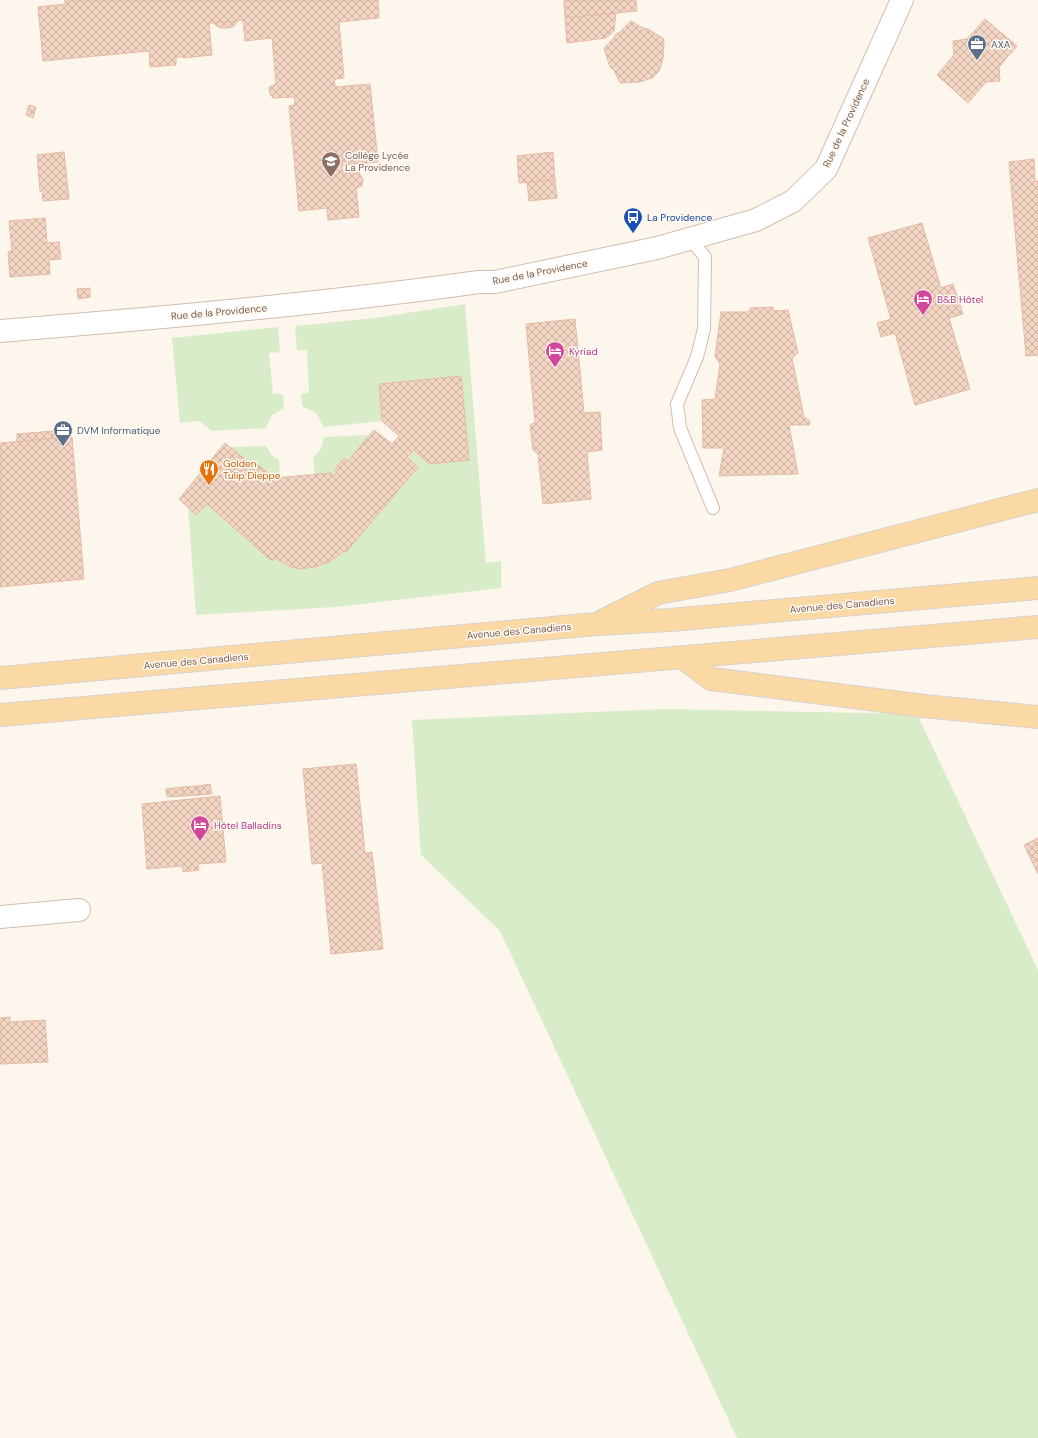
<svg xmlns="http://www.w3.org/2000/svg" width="1038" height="1438" viewBox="0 0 1038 1438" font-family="'DM Sans',sans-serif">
	<defs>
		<pattern id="building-cross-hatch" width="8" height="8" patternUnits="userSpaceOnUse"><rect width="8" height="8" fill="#f3d5c3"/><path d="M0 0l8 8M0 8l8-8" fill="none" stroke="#cab0a1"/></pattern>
	</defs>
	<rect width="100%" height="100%" fill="#fdf6ec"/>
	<g fill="#d8ecc9">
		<path d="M465,304l21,259 15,-2v27l-166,19 -139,8 -8,-107 8,7 11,-11 64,56 3,-2c25,17 48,13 70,-7l2,1 72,-85 -11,-10 7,-7 15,14 40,-4 -8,-84 -82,8 3,37 -58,6 -8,-14 -14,-7 -1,-12 8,-2 -2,-42h-10l-2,-24 79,-8z"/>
		<polygon points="278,327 280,352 269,353 273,394 283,394 284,408 272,415 266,428 212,431 199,421 180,423 172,338"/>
		<polygon points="370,435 348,461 344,458 334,470 337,472 333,477 331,473 315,475 313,458 321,449 324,437"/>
		<polygon points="266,446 272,456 279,460 280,477 274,478 272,480 268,478 270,475 257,464 255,467 230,447"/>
		<polygon points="665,709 917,714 1038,970 1038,1438 737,1438 500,931 421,855 412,720"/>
	</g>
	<g fill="url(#building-cross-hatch)" stroke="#e6bba3">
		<polygon points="65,0 378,0 379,18 339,22 344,78 334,79 335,87 370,84 378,162 342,165 343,173 358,172 363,179 362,186 356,188 359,217 328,220 327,208 299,211 289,106 295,105 294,97 273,98 270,94 269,87 276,84 272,38 245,41 243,20 213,23 209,23 212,55 183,58 183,57 176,57 176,65 150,67 149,51 43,61 38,7 65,4"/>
		<polygon points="564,0 636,0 637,11 565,18"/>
		<polygon points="616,13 614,31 606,38 567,43 565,18"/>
		<polygon points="985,19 1017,46 999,67 1000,81 986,82 968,103 937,75 954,55 953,41 967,39"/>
		<polygon points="238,21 233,27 227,28 220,28 213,23"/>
		<polygon points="631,21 643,28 648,29 664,39 663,59 659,71 652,78 639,82 620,83 614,70 610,67 604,48 614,38 616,34 620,32"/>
		<polygon points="29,105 36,107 33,118 26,115"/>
		<polygon points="64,152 69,199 43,201 42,191 40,191 37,155"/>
		<polygon points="553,152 555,180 519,183 517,156"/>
		<polygon points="1034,159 1035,181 1038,181 1038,355 1026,356 1009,162"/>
		<polygon points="555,180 557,198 529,201 527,182"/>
		<polygon points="45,218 47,243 59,242 61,259 49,260 50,274 10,277 8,252 12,251 9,221"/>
		<polygon points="922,223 941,288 953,284 963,314 949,318 970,389 915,405 895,333 881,337 877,323 891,319 868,238"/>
		<polygon points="90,288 90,297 78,299 77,289"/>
		<polygon points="773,307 773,311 788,310 798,353 792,358 804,417 810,421 809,425 789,425 798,474 719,476 724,448 703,448 702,400 715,399 720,364 715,356 721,312 749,312 750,308"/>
		<polygon points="575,319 584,413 600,412 602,450 587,452 591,499 543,504 538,454 533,450 530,425 535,422 526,324"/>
		<polygon points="461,376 469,460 429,464 414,450 407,457 418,467 346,552 344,551 329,562 315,567 300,569 291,567 274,558 272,561 207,504 196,515 179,499 225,443 255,467 257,464 270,475 268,478 272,480 274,478 331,473 333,477 337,472 334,470 344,458 348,461 374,430 392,444 399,436 382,421 379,384"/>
		<polygon points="66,430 67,437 17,442 17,434"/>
		<polygon points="72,437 84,579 0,587 0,443"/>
		<polygon points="356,764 365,853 372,852 383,949 331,954 322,863 312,864 303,769"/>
		<polygon points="210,784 212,794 199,795 198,786"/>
		<polygon points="198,786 199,795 183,796 183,787"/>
		<polygon points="183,787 183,796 167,797 166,789"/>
		<polygon points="220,796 226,862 198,864 199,870 183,872 182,866 147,869 142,804"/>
		<polygon points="1038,838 1038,874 1024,845"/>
		<polygon points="10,1017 10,1022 45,1020 48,1062 0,1064 0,1018"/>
	</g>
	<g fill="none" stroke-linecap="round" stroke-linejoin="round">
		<defs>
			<polyline id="lane" points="690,239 705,257 704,329 697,357 677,404 680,428 713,508"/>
			<g id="street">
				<path d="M0,331c160,-13 320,-27 479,-49h16l162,-34 99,-28 37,-19 33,-32 76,-169"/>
				<polyline points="0,917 79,910"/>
			</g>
			<g id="primary">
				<polyline points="604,620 658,593 730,580 1038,500"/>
				<polyline points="683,658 711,679 924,706 1038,717"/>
				<polyline points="0,678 596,624 670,620 1038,588"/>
				<polyline points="0,715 1038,627"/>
			</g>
		</defs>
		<use href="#lane" stroke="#d1beb0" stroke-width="14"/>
		<use href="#street" stroke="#d1beb0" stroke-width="24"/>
		<use href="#primary" stroke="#dad1cd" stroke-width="24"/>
		<use href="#lane" stroke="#fff" stroke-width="12"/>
		<use href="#street" stroke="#fff" stroke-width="22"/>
		<use href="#primary" stroke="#fbd9a5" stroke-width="22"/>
	</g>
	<defs>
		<symbol id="office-pin" viewBox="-11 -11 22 30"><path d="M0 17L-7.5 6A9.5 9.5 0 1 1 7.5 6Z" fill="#5c6f8a" stroke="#fffaf3"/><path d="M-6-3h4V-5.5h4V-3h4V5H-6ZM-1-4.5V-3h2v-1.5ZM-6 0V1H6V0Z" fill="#fff"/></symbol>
		<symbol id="school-pin" viewBox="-11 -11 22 30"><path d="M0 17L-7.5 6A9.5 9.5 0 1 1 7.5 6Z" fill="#8d6e63" stroke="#fffaf3"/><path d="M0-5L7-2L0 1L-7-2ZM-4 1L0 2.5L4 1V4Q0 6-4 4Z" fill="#fff"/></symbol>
		<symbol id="bus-pin" viewBox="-11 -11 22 30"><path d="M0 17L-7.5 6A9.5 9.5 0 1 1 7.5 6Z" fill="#1a4fb4" stroke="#fffaf3"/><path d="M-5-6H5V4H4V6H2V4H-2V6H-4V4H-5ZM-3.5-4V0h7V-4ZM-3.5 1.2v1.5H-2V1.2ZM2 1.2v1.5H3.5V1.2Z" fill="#fff"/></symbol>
		<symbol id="hotel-pin" viewBox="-11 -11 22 30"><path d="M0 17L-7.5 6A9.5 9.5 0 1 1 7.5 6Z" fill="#d1479c" stroke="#fffaf3"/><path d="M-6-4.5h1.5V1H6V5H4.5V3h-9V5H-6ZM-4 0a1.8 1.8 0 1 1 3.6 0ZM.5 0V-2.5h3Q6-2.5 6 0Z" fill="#fff"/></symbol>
		<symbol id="restaurant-pin" viewBox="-11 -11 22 30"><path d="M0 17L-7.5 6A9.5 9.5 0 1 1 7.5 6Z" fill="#e8710a" stroke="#fffaf3"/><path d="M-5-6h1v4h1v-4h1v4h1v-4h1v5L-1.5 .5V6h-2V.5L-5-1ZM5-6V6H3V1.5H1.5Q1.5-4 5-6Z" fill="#fff"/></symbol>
	</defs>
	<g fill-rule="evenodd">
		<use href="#office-pin" x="966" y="33" width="22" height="30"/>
		<use href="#school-pin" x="320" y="150" width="22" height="30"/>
		<use href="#bus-pin" x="622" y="206" width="22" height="30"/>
		<use href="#hotel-pin" x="912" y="288" width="22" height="30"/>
		<use href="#hotel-pin" x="544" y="340" width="22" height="30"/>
		<use href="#office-pin" x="52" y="419" width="22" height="30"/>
		<use href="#restaurant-pin" x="198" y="458" width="22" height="30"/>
		<use href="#hotel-pin" x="189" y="814" width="22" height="30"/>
	</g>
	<g text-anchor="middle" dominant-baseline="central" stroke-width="3" stroke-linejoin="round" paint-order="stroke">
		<g font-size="10" fill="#4e5e75" stroke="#fffaf3" text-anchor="start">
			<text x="991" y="44">AXA</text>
			<text x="77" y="430">DVM Informatique</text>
		</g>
		<g font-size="10" fill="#7a5c4d" stroke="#fffaf3">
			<text transform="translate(846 123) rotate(-65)">Rue de la Providence</text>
			<text transform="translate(540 272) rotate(-11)">Rue de la Providence</text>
			<text transform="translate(219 312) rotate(-5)">Rue de la Providence</text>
			<text transform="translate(842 605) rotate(-5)">Avenue des Canadiens</text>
			<text transform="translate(519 631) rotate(-5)">Avenue des Canadiens</text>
			<text transform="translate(196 661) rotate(-5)">Avenue des Canadiens</text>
		</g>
		<g font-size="10" fill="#785e54" stroke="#fffaf3" text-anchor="start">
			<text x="345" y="155">Collège Lycée<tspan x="345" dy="12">La Providence</tspan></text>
		</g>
		<g font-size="10" fill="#164399" stroke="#fffaf3" text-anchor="start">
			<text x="647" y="217">La Providence</text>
		</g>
		<g font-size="10" fill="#b23c85" stroke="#fffaf3" text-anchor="start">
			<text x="937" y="299">B&amp;B Hôtel</text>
			<text x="569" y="351">Kyriad</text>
			<text x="214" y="825">Hôtel Balladins</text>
		</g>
		<g font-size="10" fill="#c56008" stroke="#fffaf3" text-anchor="start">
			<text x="223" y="463">Golden<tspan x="223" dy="12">Tulip Dieppe</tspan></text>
		</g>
	</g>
</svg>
